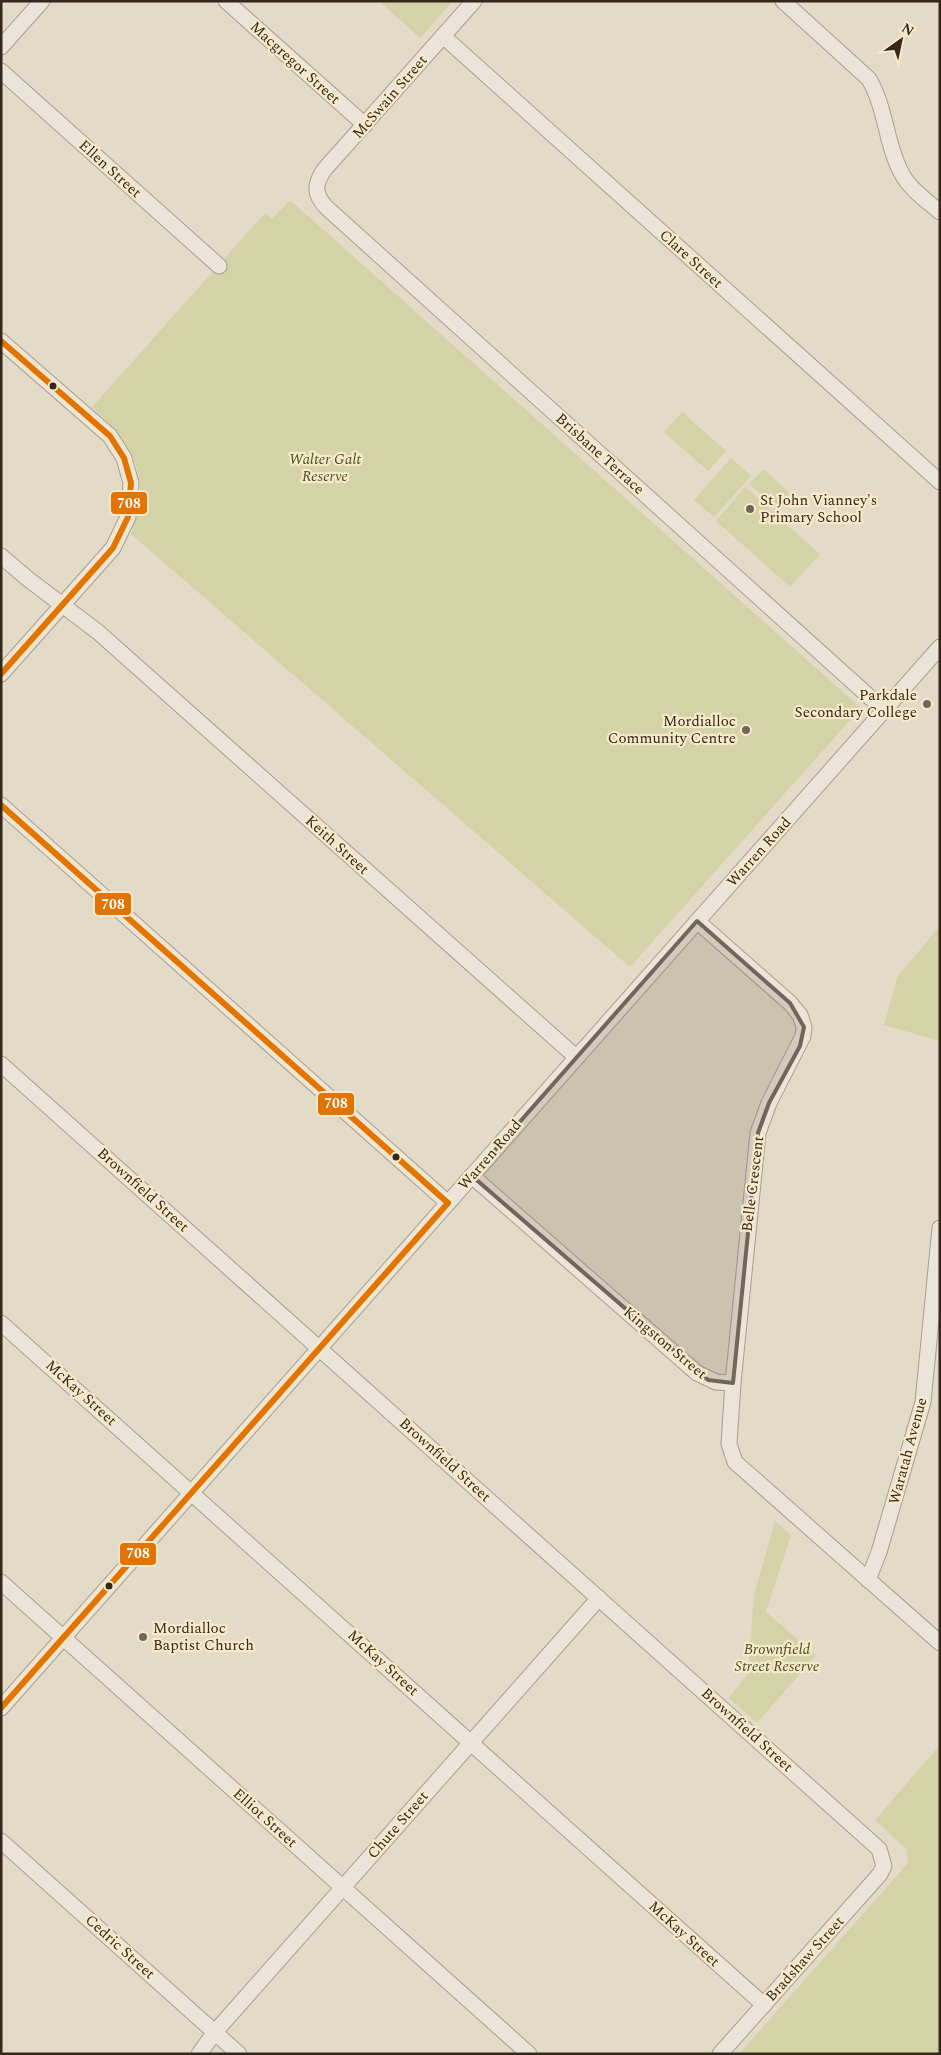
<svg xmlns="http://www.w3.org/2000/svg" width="941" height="2055" viewBox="0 0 941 2055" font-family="Spectral,serif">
	<rect width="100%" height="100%" fill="#e3dac7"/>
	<g fill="#d4d3a8">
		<polygon points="379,1 453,1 420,38"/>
		<path d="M290,200l571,508 -231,259 -499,-433c22,-56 3,-90 -39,-127l173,-194 7,6z"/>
		<polygon points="682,412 726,451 708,471 664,432"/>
		<polygon points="731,458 751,476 714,517 694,500"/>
		<path d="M764,469l41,39c-25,0 -37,-7 -56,-24z"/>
		<polygon points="745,487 820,554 790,587 716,521"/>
		<polygon points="940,926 940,1041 884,1025 898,976"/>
		<polygon points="775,1521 791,1535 766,1612 816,1655 757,1723 729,1698 748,1673 754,1595"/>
		<polygon points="940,1745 940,2054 739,2054 908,1863 906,1849 875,1820"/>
	</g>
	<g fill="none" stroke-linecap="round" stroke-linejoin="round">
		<defs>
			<g id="minor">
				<polyline points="226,1 365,125"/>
				<path d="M474,1l-150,169c-10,15 -10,25 3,38l557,502"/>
				<path d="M783,1l86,78c17,29 17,66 33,95 8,15 25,27 38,38"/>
				<polyline points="443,36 940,482"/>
				<polyline points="1,47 42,1"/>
				<polyline points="1,71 219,266"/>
				<polyline points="1,341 110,436 124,458 131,483 128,517 113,548 1,674"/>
				<polyline points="1,556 28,579 98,632 576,1057"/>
				<polyline points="1,805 448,1203"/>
				<polyline points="697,921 790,1003 800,1015 804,1027 803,1036 769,1103 758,1133 733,1383"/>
				<polyline points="1,1064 879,1849 884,1866 880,1874 720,2054"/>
				<polyline points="472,1176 697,1373 716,1382 733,1383 729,1444 735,1462 940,1643"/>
				<polyline points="1,1323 764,2005"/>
				<polyline points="868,1580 879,1552 923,1402 940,1228"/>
				<polyline points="1,1582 529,2054"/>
				<polyline points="1,1708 940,647"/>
				<polyline points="1,1841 239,2054"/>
				<polyline points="199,2054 215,2032 599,1598"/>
			</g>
		</defs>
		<use href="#minor" stroke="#a79f91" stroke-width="17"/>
		<use href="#minor" stroke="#eae4d9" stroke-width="15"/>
		<defs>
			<g id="bus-1">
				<polyline points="1,341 110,436 124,458 131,483 128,517 113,548 1,674"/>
				<polyline points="1,805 448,1203"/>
				<polyline points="1,1708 448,1203"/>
			</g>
		</defs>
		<use href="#bus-1" stroke="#f7e9ca" stroke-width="10"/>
		<use href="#bus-1" stroke="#e17404" stroke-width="6"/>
	</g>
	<path fill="#726657" fill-opacity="0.2" stroke="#726657" stroke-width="4" stroke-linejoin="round" d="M697,921l93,82 14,24 -4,19 -31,57 -11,30 -25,250 -25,-3 -236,-204z"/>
	<g fill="#35271a" stroke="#f7e9ca" stroke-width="2">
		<circle cx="53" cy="386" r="4.5"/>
		<circle cx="396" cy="1157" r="4.5"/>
		<circle cx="109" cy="1586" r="4.5"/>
	</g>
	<g fill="#726657" stroke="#f7e9ca" stroke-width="2">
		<circle cx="750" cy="509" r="5"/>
		<circle cx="927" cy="704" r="5"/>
		<circle cx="746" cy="730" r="5"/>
		<circle cx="143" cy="1637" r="5"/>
	</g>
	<g text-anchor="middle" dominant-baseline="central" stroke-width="4.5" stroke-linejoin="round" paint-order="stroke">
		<g font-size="15" fill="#35271a" stroke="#f7e9ca">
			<text transform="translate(295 63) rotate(42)">Macgregor Street</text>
			<text transform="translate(390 97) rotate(-49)">McSwain Street</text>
			<text transform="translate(110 169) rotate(42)">Ellen Street</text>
			<text transform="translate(691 259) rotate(42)">Clare Street</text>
			<text transform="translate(600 454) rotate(42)">Brisbane Terrace</text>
			<text transform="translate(337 845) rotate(42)">Keith Street</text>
			<text transform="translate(759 852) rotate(-48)">Warren Road</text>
			<text transform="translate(490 1155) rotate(-49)">Warren Road</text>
			<text transform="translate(753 1184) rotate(-83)">Belle Crescent</text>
			<text transform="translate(143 1190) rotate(42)">Brownfield Street</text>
			<text transform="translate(665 1343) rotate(40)">Kingston Street</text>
			<text transform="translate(81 1393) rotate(42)">McKay Street</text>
			<text transform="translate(908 1451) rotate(-75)">Waratah Avenue</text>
			<text transform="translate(445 1460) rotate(42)">Brownfield Street</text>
			<text transform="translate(383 1663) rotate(42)">McKay Street</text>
			<text transform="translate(747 1730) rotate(42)">Brownfield Street</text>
			<text transform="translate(265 1818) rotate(42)">Elliot Street</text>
			<text transform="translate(398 1825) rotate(-49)">Chute Street</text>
			<text transform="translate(684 1934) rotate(42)">McKay Street</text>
			<text transform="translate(120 1947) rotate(42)">Cedric Street</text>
			<text transform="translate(805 1959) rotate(-48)">Bradshaw Street</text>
		</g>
		<g font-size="15" font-style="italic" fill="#46521f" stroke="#f7e9ca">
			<text x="325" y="459">Walter Galt<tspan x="325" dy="17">Reserve</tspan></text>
			<text x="777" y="1649">Brownfield<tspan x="777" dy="17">Street Reserve</tspan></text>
		</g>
		<g font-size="15" fill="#35271a" stroke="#f7e9ca" text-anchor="start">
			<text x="760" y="500">St John Vianney's<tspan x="760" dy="17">Primary School</tspan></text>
			<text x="917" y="695" text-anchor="end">Parkdale<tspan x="917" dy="17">Secondary College</tspan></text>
			<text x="736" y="721" text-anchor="end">Mordialloc<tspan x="736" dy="17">Community Centre</tspan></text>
			<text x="153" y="1628">Mordialloc<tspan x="153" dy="17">Baptist Church</tspan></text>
		</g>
	</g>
	<g stroke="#f7e9ca" stroke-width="2">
		<rect x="110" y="491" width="38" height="24" rx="5" fill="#e17404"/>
		<rect x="94" y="892" width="38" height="24" rx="5" fill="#e17404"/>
		<rect x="317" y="1092" width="38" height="24" rx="5" fill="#e17404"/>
		<rect x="119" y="1542" width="38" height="24" rx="5" fill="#e17404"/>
	</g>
	<g font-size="14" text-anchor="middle" font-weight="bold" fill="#fff">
		<text x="129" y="508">708</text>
		<text x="113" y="909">708</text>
		<text x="336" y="1108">708</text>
		<text x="138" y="1558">708</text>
	</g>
	<rect width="941" height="2055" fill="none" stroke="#35271a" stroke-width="5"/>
	<g transform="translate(901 40) rotate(33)" stroke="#f7e9ca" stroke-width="4" paint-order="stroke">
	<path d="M0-4L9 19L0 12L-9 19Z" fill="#35271a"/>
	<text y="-8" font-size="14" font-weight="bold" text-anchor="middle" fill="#35271a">N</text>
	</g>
</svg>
